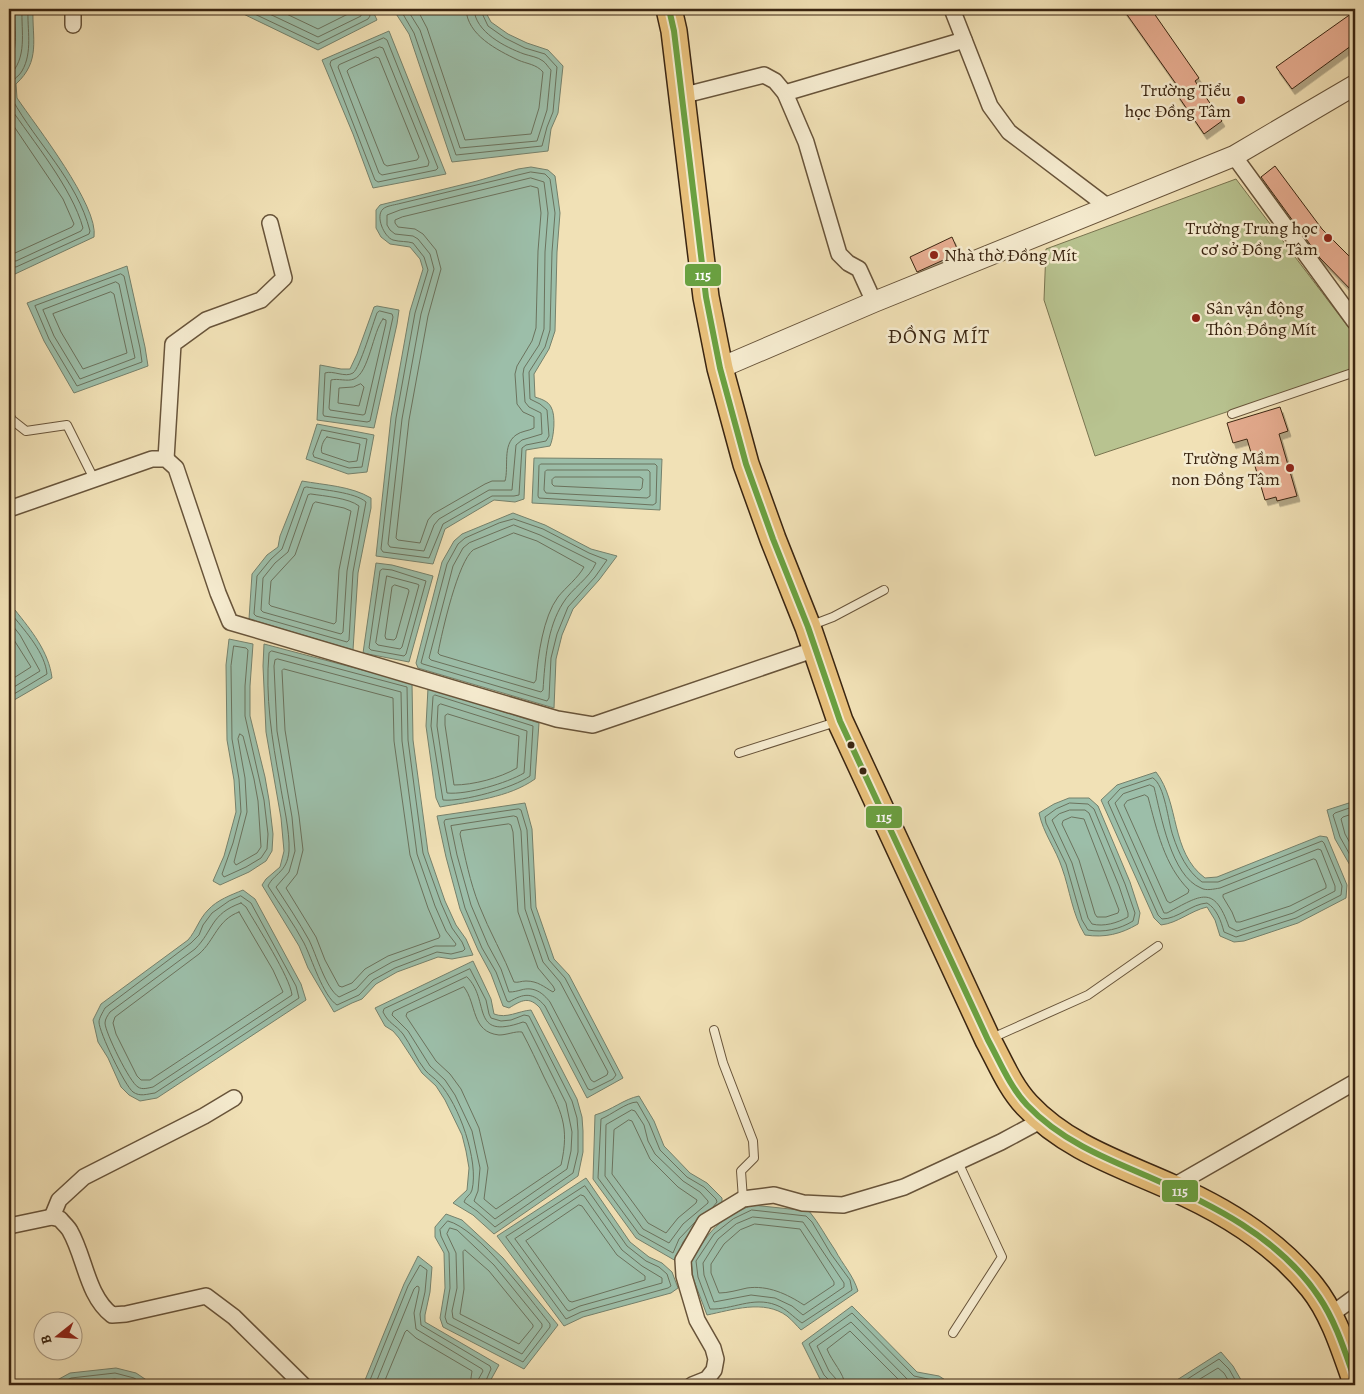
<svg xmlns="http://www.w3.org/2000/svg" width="1364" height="1394" viewBox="0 0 1364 1394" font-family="Alegreya,serif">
	<defs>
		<filter id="shadow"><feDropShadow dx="3" dy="5.5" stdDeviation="0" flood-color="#0004"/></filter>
	</defs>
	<rect width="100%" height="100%" fill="#f1e1b6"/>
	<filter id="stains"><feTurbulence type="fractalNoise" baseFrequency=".004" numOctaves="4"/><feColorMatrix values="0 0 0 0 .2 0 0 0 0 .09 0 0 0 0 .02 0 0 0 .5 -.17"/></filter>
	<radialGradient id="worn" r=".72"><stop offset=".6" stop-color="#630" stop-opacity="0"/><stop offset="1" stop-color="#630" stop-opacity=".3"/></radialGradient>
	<polygon fill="#b8c390" stroke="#797450" points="1236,179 1355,336 1355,369 1095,456 1044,300 1046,249"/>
	<g fill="#9cbea9" stroke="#75816c">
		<path d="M9,9h24c-1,30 8,52 -17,75l1,14c19,28 82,108 77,139l-79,37 -6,-4z"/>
		<polygon points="233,9 372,9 377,20 318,50"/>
		<polygon points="393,9 484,9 491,22 508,34 527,43 548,50 563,66 558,113 551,129 548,151 452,162 409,34"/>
		<polygon points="389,31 446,174 373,188 353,134 322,60"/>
		<path d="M531,167l17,3 7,6 5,37 -3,39 -2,79 -6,18 -15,25 1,23c6,2 13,4 16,10 5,8 3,30 -1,39l-24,4 -2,49 -9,3 -21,-2 -49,29 -12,35 -57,-8 15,-139 19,-106 13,-42 -3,-10 -10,-12 -20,-3 -9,-7 -5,-9v-18l4,-5 97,-24 41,-12z"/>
		<polygon points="127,266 145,347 148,366 74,393 44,341 27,303"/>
		<polygon points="377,306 399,310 397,324 374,428 317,420 320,365 341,369 350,369 357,354 374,307"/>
		<polygon points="317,424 374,435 367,472 348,474 306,459"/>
		<polygon points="534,458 662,459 660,510 532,503"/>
		<path d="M302,481c22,4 49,5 69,17v10l-13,65 -5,77 -104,-31 3,-45 15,-19 11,-8 2,-11z"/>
		<polygon points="513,513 545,525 591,549 617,556 599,580 573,609 562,635 556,659 554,708 418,668 416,663 442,562 454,541 462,534"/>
		<polygon points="376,563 392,565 433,576 409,662 363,653"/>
		<path d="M9,610h6c16,20 34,42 37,68l-43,25z"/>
		<polygon points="229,639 253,644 250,686 250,716 265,777 269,800 273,834 272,851 266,861 249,872 220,885 213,881 224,856 236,812 234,780 227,740 226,665"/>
		<polygon points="264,644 412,683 413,740 428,852 445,901 456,925 466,939 473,955 452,959 438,957 397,972 376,984 362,999 352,1003 334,1012 308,968 299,946 262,885 266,879 280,867 284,851 281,818 266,732 263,666"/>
		<path d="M428,688l111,35 -4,56c-27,19 -63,22 -95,28l-4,-9 -10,-72z"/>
		<path d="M1156,772c24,31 14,80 49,106l12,-1 103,-41 7,1 20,48 -1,13 -48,25 -54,18 -10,1 -14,-6 -5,-16 -8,-13c-17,4 -29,16 -46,18l-7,-7 -53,-118 16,-15z"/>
		<path d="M1069,798h20l9,8 32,76 10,31 -2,11c-17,10 -33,14 -53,11 -13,-21 -15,-45 -23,-67 -6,-19 -19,-35 -23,-55l15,-9z"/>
		<polygon points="1355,801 1355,874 1335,839 1327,810"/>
		<path d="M525,803l7,26 4,78 18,52 15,16 54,103 -36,20 -47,-90c-11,-12 -18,-8 -31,0l-6,-2 -12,-32 -13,-24 -18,-41 -14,-52 -9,-41z"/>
		<path d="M243,890l12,9 46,85 5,16 -149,98 -17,3 -11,-6 -8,-8 -13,-29 -10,-16 -5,-22 8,-16 87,-64c8,-9 11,-21 20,-30 9,-10 23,-15 35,-20z"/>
		<path d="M473,961l18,38 3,15c13,5 24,-3 37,-4l46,89 5,18 1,14v21l-5,24 -84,58 -21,-19 -20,-12 14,-13 2,-22 -3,-17 -4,-16 -17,-35 -9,-14 -14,-13 -23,-35 -6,-7 -8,-5 -10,-18z"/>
		<path d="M639,1096l15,25 10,25 26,27 17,10 15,15v6l-31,28 -8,10 -7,19 -40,-23 -43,-59 2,-64c17,-5 29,-16 44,-19z"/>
		<polygon points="586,1178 630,1242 649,1257 662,1263 672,1272 678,1288 671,1293 583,1317 564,1326 497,1236"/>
		<path d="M752,1205l57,6c10,12 17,26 26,39 8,15 18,25 23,41l-57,39c-4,-4 -9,-10 -14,-14 -23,-17 -55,-6 -80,-1l-14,-37 -2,-17c20,-32 26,-41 61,-56z"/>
		<polygon points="446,1214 462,1220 503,1258 558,1325 524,1369 443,1327 440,1318 445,1288 444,1253 435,1237 435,1227"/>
		<polygon points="418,1256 432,1267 430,1292 425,1315 425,1322 499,1365 488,1385 363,1385 404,1284"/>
		<polygon points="852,1306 917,1372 939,1376 953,1385 828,1385 820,1379 802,1343"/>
		<polygon points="1221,1352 1233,1366 1244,1385 1169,1385"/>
		<polygon points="116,1368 136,1373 154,1385 48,1385 70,1373"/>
	</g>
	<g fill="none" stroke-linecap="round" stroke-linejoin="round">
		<g stroke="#6b725d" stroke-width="1">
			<polyline points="244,9 318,44 368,19 370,16 368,9"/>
			<polyline points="259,9 318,37 361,16 361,9"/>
			<polyline points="276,9 318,29 352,12 354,9"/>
			<polyline points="400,9 414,33 456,155 542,146 547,127 553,112 557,67 545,54 525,48 505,38 488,26 480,9"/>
			<path d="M407,9l13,21 40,118 77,-7 10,-31 4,-40c-3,-3 -5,-7 -8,-9 -5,-4 -13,-5 -19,-7 -19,-7 -49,-22 -50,-45"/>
			<path d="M417,9l10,19 38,112 66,-6 8,-26 4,-36c-7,-8 -16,-8 -25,-12 -21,-10 -51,-25 -52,-51"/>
			<polygon points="384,38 387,40 438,168 436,170 378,182 375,180 330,64 331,61"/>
			<polygon points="380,47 383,48 429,162 428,166 382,175 379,173 338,67 339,65"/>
			<polygon points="376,57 379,58 419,157 417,160 387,166 384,164 347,71 349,69"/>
			<path d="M9,65c10,-17 5,-37 6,-56"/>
			<path d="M9,76c19,-18 12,-44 13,-67"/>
			<path d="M9,106c24,35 63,82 74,122l-2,3 -65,30 -7,-1"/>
			<polyline points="9,119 63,199 74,224 72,227 15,253 9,252"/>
			<path d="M531,172l14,2 5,5 5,34 -3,39 -2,78 -5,17 -16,25 1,27 10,5 7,6 2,26 -3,5 -20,4 -4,3 -3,47 -5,1h-22l-49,28 -14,34 -46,-6 -2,-3 15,-131 19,-105 13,-43 -4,-13 -11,-14c-6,-2 -13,-1 -20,-3 -9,-3 -18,-24 -10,-31 3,-3 11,-4 15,-5z"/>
			<polygon points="531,178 544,182 548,213 545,252 544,329 539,345 524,368 523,374 525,402 529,407 541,413 542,434 522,440 516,445 512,490 489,490 439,519 434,525 424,551 390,547 388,544 402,419 421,314 434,269 430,254 418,239 413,236 395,234 390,230 387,225 387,215 400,210"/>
			<path d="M531,186l7,2 3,25 -3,38 -2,77 -4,13 -15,25 -2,8 2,30 6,8 11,5v11c-5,3 -13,3 -18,7 -14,10 -7,32 -11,46h-13l-7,3 -52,30 -5,6 -8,23 -22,-3 -2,-2 13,-118 19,-104 13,-47 -5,-19 -13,-16 -8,-5 -17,-2 -3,-4v-3l7,-3z"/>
			<path d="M9,266l7,1 73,-33 1,-3c-13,-51 -53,-87 -78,-132l-1,-16c3,-4 9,-8 11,-12 11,-19 5,-42 6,-62"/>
			<polygon points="121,274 124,276 140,348 142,362 77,386 49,339 35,306"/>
			<polygon points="116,282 119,284 135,358 80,379 54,336 43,310"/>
			<polygon points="111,292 114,294 127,353 83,369 61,332 53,314"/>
			<path d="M380,311l12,3 1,3 -23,104 -3,1 -43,-6 -1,-2 2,-41c8,-3 20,5 28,0 7,-5 20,-50 24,-60z"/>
			<path d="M383,319l3,1v3l-21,91 -2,1 -33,-5 -1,-2 2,-28c7,-2 16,2 23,-1 15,-6 19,-48 29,-60z"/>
			<polygon points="361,384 364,387 359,406 338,403 339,388 353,387"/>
			<polygon points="322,430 367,439 362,467 349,468 314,457 313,454"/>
			<path d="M327,437l33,7 -3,17 -8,1 -27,-9c-2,-4 1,-13 5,-16z"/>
			<polygon points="541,464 655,464 657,466 656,503 653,505 539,498 538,496 539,466"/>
			<polygon points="547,470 648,470 650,472 650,496 647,498 546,493 544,490 545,472"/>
			<polygon points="555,477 640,477 643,479 642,488 640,490 554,486 552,484 552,480"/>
			<path d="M307,487c15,3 48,5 59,15l-13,70 -4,68 -2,2 -91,-26 -2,-2 3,-38 14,-17 11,-10 22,-61z"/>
			<path d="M311,494c13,2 38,4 48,12l-12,65 -4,61 -2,2 -78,-22 -2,-2 2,-32 12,-15 13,-11 20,-57z"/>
			<polygon points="316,502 344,508 351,511 339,570 336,622 334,624 271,606 269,604 271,581 295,555 313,504"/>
			<polygon points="514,519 543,529 589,553 607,560 595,577 568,607 557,634 551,658 549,698 547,701 423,664 421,663 447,564 458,544 465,538 499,523"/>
			<path d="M514,525l26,10 56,28c-7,16 -24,25 -33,40 -16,25 -18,58 -20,87l-2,2 -110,-32 -2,-2 24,-92 10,-18 6,-5z"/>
			<path d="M514,533l23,8 47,26c-6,11 -18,20 -26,30 -15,20 -20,59 -22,83l-2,3 -94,-28 -2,-2c4,-21 20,-92 35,-103z"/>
			<polygon points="383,569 392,570 426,581 406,654 404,656 371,650 369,648 380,571"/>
			<polygon points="387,576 417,584 419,585 402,647 400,649 378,645 376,643"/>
			<polygon points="395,585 408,589 409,591 396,638 394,640 386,639 385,636 392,587"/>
			<path d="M9,615l4,1c13,16 32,37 34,58l-38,23"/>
			<polyline points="9,621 20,635 40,671 9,690"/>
			<polyline points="9,632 31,667 9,681"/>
			<polygon points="234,646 246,648 248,650 245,686 245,716 264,800 268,834 267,849 261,858 246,867 224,877 222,874 233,843 241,812 239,779 232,739 231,666"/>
			<path d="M272,651l135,36 1,53 15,113 18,50 11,25 10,14 3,7 -2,2 -12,3 -14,-2 -42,16 -22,12 -14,15 -22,10c-14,-9 -25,-46 -33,-62 -10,-19 -24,-38 -36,-57 6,-13 19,-13 21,-35 1,-20 -6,-48 -9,-68 -8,-43 -15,-87 -11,-130z"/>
			<path d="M278,659l123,33 1,49 15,113 18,52 11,25 10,13 -1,2h-20l-43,16 -23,13 -13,14 -17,8c-13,-8 -23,-43 -30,-57 -10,-18 -22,-36 -33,-53l13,-15 6,-21 -3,-34 -15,-86 -3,-65 1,-6z"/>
			<polygon points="284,669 393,698 394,741 410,855 428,908 440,936 439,938 388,956 365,969 352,983 342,987 339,986 325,960 316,937 286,888 297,874 303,850 299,816 285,730 282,671"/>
			<path d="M435,695l98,31 -3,50c-17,12 -67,26 -87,24l-12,-74 2,-29z"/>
			<path d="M441,704l86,27 -3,42c-17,10 -57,22 -77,20l-10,-67 1,-20z"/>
			<path d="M448,714l71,22 -2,32c-17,10 -44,17 -63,17l-9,-60v-9z"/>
			<polygon points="240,734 243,736 254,779 258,801 261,847 257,853 236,865 234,862 247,812 245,778 238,739"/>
			<path d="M1153,778c12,7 15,44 20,58 6,18 14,35 29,46h16l104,-41 2,2 18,43 -1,9 -45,23 -60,19 -12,-5c-3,-11 -7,-23 -17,-29 -16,1 -29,16 -45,16l-4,-4 -50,-113 12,-13z"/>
			<path d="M1150,785l4,2c7,28 17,89 47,101 5,3 13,1 19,0l98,-39 3,1 14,36v5l-42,22 -56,18 -8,-4c-15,-43 -28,-32 -62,-14h-3l-49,-110 8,-9z"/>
			<path d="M1145,795l3,2c9,33 16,68 41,93l-1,3 -18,10 -3,-2 -43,-96 3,-4z"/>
			<path d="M1070,803l18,1 6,5 31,75 10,29 -2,8c-13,8 -29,12 -45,9l-6,-10 -16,-56 -20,-41 -1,-6 11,-8z"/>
			<polyline points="1355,806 1335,813 1333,815 1340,837 1355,864"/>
			<path d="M519,809l2,1 6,20 4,78 18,52 16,18 51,97 -3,4 -22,11 -3,-1 -43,-83c-12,-14 -21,-13 -36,-4l-2,-1 -11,-29 -14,-24 -17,-40 -14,-52 -7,-34 1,-2z"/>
			<path d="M1070,810h15l4,3 30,73 9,27v4c-11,6 -24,10 -36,7l-4,-6 -16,-55 -20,-43 7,-6z"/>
			<polyline points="1355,813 1343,817 1341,819 1345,834 1355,852"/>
			<path d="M514,816l3,1 4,14 4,78 18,53 17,20 48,90 -1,3 -13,7 -3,-2 -41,-78c-7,-9 -16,-16 -29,-12 -4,1 -7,2 -12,2l-8,-23 -13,-24 -17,-40 -14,-50 -6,-29z"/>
			<polygon points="1072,817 1084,819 1119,910 1118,913 1106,917 1097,917 1095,914 1079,860 1062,824 1063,821"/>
			<path d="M509,824l2,1 2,7 5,80 20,56 15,18 2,4 -2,2c-9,-5 -15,-11 -27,-11 -5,0 -8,2 -12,1 -10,-26 -25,-51 -35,-77 -9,-23 -14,-48 -19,-71l1,-3z"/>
			<polygon points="1314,859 1316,860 1326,885 1326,888 1290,906 1240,922 1236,922 1232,912 1223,897 1223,895"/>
			<path d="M241,896l10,7 45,83 3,12 -144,95c-8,1 -15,4 -22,-1 -8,-6 -34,-60 -34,-70 0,-4 4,-10 6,-14l86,-65 8,-8 4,-10 9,-12 17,-12z"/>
			<path d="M241,903l5,4c11,19 44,70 46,88l-139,92c-5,1 -11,3 -15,0 -8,-4 -33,-55 -33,-64 0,-4 3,-8 5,-11l85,-63c19,-19 15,-35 46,-46z"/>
			<path d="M239,912l34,58 10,22 -133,88h-9l-4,-4 -21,-42 -3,-11 2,-6 84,-63c16,-14 18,-34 40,-42z"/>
			<path d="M470,969l16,31 3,14 2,4 10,3 10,-1 13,-5 5,1 43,85 5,17 1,13v21l-5,21 -78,54 -18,-16 -13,-9c1,-5 7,-7 8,-12 7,-29 -13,-86 -33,-107 -4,-5 -10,-8 -14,-13 -9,-11 -14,-25 -22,-36 -8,-10 -14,-10 -20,-22l1,-3z"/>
			<path d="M467,977c24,23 2,64 56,45l3,1 40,80 6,29 -1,19 -4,18 -72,50 -21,-18 4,-10 2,-23 -8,-37 -17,-36 -10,-15 -15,-14 -22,-35 -16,-16 1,-3z"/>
			<path d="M464,987c13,17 7,45 35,48 8,0 16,-4 23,-3 8,15 15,30 22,45 17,34 26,49 17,88l-65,44 -12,-10 4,-31 -9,-40 -18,-39 -11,-15 -14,-13 -30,-45 1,-3z"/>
			<polygon points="632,1110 635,1111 644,1125 648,1141 655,1154 683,1181 700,1192 708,1201 708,1203 683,1224 669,1243 643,1229 605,1176 606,1125"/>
			<polygon points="629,1120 632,1121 650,1159 678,1187 697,1200 696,1203 678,1218 666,1233 648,1223 612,1174 614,1130"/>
			<polygon points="585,1186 627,1246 646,1261 659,1267 667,1274 671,1286 668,1288 581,1312 566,1319 506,1237"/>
			<polygon points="581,1195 584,1196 622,1250 642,1266 662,1278 662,1283 580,1306 569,1311 567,1310 515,1239"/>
			<polygon points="579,1205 582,1206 617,1255 645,1276 645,1280 572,1302 569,1301 526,1241"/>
			<path d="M752,1210l54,6 6,6 19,32 19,26 2,10 -50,33c-9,-6 -15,-14 -26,-18 -23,-9 -44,5 -66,4l-12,-32 -2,-16 18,-27 19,-15z"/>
			<polygon points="753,1217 803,1222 844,1283 844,1287 803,1315 792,1306 775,1298 751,1295 714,1302 704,1275 703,1263 718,1239 736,1224"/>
			<path d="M448,1221c31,8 81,77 102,103v3l-27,35 -76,-39 -2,-6 5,-29 -1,-35 -8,-17 -1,-6z"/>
			<path d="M695,1222l-16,17 -6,14 -34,-19 -41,-56 3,-59c10,-4 26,-17 36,-17l12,21 11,27 27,27 17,10 12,12 1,3 -4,5"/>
			<path d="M755,1224l45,5 34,53v3l-30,20c-17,-11 -36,-20 -57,-17 -9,2 -19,5 -28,5l-8,-20v-9l13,-20 16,-14z"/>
			<polygon points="450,1228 457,1230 494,1265 542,1324 542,1327 522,1354 453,1318 452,1311 457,1288 456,1253 447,1234"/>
			<polygon points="465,1250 489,1271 533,1325 533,1327 519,1344 460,1314 464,1289 463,1252"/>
			<polyline points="58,1385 71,1378 115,1373 134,1378 145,1385"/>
			<polyline points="71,1385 115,1379 134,1385"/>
			<polyline points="368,1385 408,1286 420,1265 427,1270 425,1292 420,1314 421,1325 490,1366 491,1369 484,1385"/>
			<polyline points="375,1385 414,1289 417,1286 419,1287 419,1290 414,1313 416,1329 482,1369 483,1371 478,1380 477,1385"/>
			<polyline points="383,1385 405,1332 407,1330 416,1338 472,1371 470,1385"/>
			<polyline points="831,1385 830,1381 824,1375 809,1344 852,1313 914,1376 937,1381 945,1385"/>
			<polyline points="837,1385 836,1379 829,1371 817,1346 851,1322 909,1381 914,1383 926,1385"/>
			<path d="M845,1385c-1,-12 -13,-23 -18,-36l23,-18 54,54"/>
			<polyline points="1178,1385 1219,1359 1229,1369 1238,1385"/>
			<polyline points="1190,1385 1218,1368 1224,1373 1231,1385"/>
		</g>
	</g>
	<g fill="#e8ae92" stroke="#3a2511" filter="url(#shadow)">
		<polygon points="1123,9 1151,9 1199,78 1195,81 1222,121 1204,134 1176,93 1181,91"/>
		<polygon points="1355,11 1355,43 1292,89 1276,67"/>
		<polygon points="1275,166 1322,229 1355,262 1355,294 1320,258 1261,177"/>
		<polygon points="952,237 959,253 917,272 910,257"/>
		<polygon points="1280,407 1288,431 1279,434 1297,496 1277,501 1276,497 1265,500 1247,439 1233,443 1227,423"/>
	</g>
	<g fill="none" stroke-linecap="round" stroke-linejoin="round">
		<defs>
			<g id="service">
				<polyline points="9,414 12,420 26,431 67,425 94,479"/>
				<polyline points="1232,414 1355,372"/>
				<polyline points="812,625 833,617 884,590"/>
				<polyline points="739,753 836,722"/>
				<polyline points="714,1030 723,1063 753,1141 754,1158 741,1171 743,1199"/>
				<polyline points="992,1038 1088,995 1158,946"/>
				<polyline points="953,1333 1002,1257 958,1162"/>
			</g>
			<g id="minor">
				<polyline points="952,9 990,106 1009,132 1108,207"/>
				<polyline points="73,25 73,9"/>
				<polyline points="785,93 964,40"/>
				<polyline points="681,96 764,75 775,81 785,93 806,142 839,254 848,263 859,269 874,302"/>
				<polyline points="1234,156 1355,322"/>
				<polyline points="166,459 173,344 206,320 261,300 284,278 270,223"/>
				<polyline points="9,509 152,459 166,459 176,468 218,593 230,622 557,719 593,725 816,649"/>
				<polyline points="1172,1187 1355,1082"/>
				<polyline points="52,1217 59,1200 84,1177 204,1116 234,1098"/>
				<path d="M9,1226l43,-9 8,2c3,4 8,8 10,12 15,26 17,65 42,84l14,-1 80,-18 28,21 69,68"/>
				<polyline points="1329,1316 1355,1297"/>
				<polyline points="692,1385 707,1379 714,1370 716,1359 713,1348 697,1320 684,1276 683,1260 705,1222 743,1199 774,1195 803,1203 843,1205 904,1187 1001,1142 1042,1120"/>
			</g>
			<polyline id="tertiary" points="720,368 874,302 1234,156 1355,85"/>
			<path id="primary" d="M669,9l5,22 32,266 14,71 26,96 27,75 35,88 32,94 148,319c12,22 22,47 39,65 39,42 93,59 144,82 53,23 105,55 141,100 21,26 32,62 43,93"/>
		</defs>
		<use href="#service" stroke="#68543a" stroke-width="10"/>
		<use href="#minor" stroke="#68543a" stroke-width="18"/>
		<use href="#tertiary" stroke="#68543a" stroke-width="22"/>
		<use href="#primary" stroke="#3a2511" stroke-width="28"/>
		<use href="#service" stroke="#f6ecd0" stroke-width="8"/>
		<use href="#minor" stroke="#f6ecd0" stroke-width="15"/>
		<use href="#tertiary" stroke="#f6ecd0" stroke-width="20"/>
		<use href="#primary" stroke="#e8c07b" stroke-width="25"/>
		<defs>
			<path id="bus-1" d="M669,9l5,22 32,266 14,71 26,96 27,75 35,88 32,94 148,319c12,22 22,47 39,65 33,35 77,53 120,71 64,28 132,61 172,121 17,25 26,55 36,83"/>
		</defs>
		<use href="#bus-1" stroke="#f6ecd0" stroke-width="10"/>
		<use href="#bus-1" stroke="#6aa141" stroke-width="6"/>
	</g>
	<g fill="#8f2418" stroke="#f6ecd0" stroke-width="2">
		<circle cx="1241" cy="100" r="5"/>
		<circle cx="1328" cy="238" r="5"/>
		<circle cx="934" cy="255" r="5"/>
		<circle cx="1196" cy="318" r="5"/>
		<circle cx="1290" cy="468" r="5"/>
	</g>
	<g fill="#3a2511" stroke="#f6ecd0" stroke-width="2">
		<circle cx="851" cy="745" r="4.5"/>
		<circle cx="863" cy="771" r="4.5"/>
	</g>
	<g text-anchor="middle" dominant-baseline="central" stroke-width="5" stroke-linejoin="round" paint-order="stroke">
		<g font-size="18" fill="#3a2511" stroke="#f6ecd0" text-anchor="end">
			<text x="1231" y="90">Trường Tiểu<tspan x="1231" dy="21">học Đồng Tâm</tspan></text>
			<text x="1318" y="228">Trường Trung học<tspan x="1318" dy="21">cơ sở Đồng Tâm</tspan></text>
			<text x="944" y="255" text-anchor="start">Nhà thờ Đồng Mít</text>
			<text x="1206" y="308" text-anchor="start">Sân vận động<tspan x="1206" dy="21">Thôn Đồng Mít</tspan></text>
			<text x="1280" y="458">Trường Mầm<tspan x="1280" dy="21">non Đồng Tâm</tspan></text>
		</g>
		<g font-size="20" letter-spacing="1" fill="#3a2511" stroke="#f6ecd0">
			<text x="939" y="336">ĐỒNG MÍT</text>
		</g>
	</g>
	<g stroke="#f6ecd0" stroke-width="2">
		<rect x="684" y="263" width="38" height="24" rx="5" fill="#6aa141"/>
		<rect x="865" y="805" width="38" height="24" rx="5" fill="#6aa141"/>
		<rect x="1161" y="1179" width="38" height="24" rx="5" fill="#6aa141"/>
	</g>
	<g font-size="14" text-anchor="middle" font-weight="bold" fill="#fff">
		<text x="703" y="280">115</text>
		<text x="884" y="822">115</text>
		<text x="1180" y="1196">115</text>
	</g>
	<rect width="1364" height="1394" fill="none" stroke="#f1e1b6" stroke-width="30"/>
	<rect x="10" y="10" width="1344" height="1374" fill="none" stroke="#3a2511" stroke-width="2.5"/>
	<rect x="15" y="15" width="1334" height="1364" fill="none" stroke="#3a2511"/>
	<g transform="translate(58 1336) rotate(253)"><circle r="24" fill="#f6ecd0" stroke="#ab9c84"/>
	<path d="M0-4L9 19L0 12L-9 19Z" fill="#8f2418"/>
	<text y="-8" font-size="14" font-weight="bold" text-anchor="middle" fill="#3a2511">B</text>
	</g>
	<rect width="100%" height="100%" filter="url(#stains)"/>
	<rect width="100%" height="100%" fill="url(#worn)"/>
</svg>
